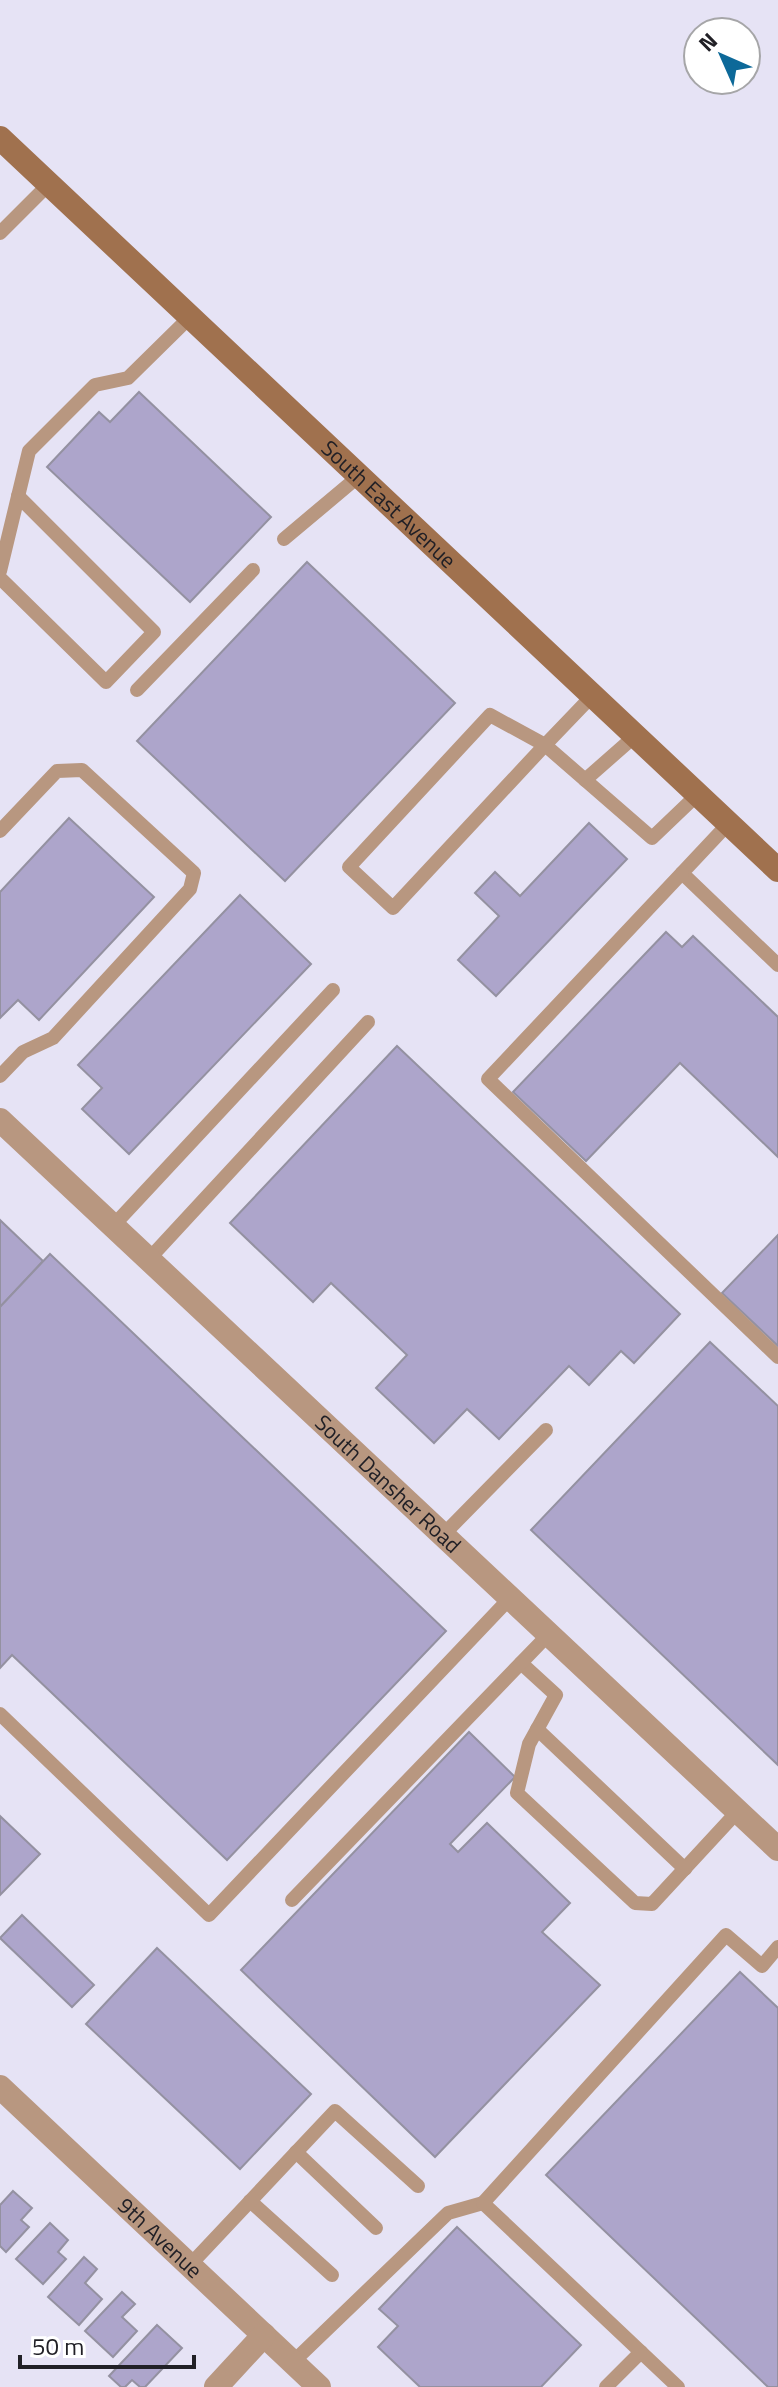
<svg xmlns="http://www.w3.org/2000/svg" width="778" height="2387" viewBox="0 0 778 2387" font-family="'Titillium Web',sans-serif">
	<rect width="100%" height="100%" fill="#e6e3f5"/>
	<g fill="#ada5cb" stroke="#9491a1" stroke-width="2">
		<polygon points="139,392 271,517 190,602 47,467 99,412 110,422"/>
		<polygon points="307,562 455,703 285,881 137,741"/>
		<polygon points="69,818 154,897 39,1020 18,1000 0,1018 0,892"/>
		<polygon points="589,823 627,859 496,996 458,960 499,916 475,893 495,872 520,896"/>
		<polygon points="240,895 311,964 129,1154 82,1109 102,1088 78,1065"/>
		<polygon points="666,932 682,947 693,936 778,1017 778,1157 680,1063 586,1161 513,1092"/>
		<polygon points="397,1046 680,1314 634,1363 621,1351 589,1385 569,1366 499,1439 467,1409 434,1443 376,1388 407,1355 331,1283 313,1302 230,1223"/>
		<polygon points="0,1220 43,1261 0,1307"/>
		<polygon points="778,1235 778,1346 722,1293"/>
		<polygon points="50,1254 446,1631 227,1860 12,1655 0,1668 0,1307"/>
		<polygon points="710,1342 778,1406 778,1765 531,1530"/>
		<polygon points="469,1732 515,1777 450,1844 458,1852 487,1823 570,1903 542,1932 600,1985 435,2157 241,1970"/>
		<polygon points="0,1816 40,1854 0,1895"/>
		<polygon points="22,1915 94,1985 72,2007 0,1938"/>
		<polygon points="157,1948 311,2094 240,2169 86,2024"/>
		<polygon points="740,1972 778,2008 778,2387 768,2387 546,2175"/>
		<polygon points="13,2191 32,2208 21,2220 29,2227 6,2252 0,2246 0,2205"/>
		<polygon points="50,2223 68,2240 58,2252 66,2259 43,2284 16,2259"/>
		<polygon points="457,2227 581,2345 541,2387 420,2387 378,2347 398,2326 379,2309"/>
		<polygon points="84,2257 97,2269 85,2283 102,2299 79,2325 48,2297"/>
		<polygon points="122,2292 135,2304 122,2317 137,2331 113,2357 85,2331"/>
		<polygon points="157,2325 182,2348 145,2387 140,2387 132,2380 125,2387 121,2387 109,2376"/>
	</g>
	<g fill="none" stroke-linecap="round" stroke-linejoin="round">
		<g stroke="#b89780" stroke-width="14">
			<polyline points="0,233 49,184"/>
			<polyline points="284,539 359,476"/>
			<polyline points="0,571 29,451 95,385 128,378 190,317"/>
			<polyline points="0,578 106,682 154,632 18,496"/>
			<polyline points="137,690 253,570"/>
			<polyline points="592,696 545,745 652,838 697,795"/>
			<polygon points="490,715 545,745 393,908 349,867"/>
			<polyline points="585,780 635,736"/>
			<polyline points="728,824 682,873 778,965"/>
			<polyline points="0,831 57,771 82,770 194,873 190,889 53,1038 23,1052 0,1076"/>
			<polyline points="682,873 488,1079 778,1357"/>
			<polyline points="113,1226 333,990"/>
			<polyline points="149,1259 368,1022"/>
			<polyline points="443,1535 546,1430"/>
			<polyline points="521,1663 556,1695 529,1744 517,1793 635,1903 652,1904 738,1811"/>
			<polyline points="0,1714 209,1915 510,1598"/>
			<polyline points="537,1729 685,1869"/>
			<polyline points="292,1900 549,1634"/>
			<polyline points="296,2152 376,2228"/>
			<polyline points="250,2201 332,2275"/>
			<polyline points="190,2265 335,2111 418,2186"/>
			<polyline points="293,2362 448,2213 483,2203"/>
			<polyline points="606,2387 641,2352"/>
			<polyline points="678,2387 483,2203 726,1935 762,1966 778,1947"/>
		</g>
		<g stroke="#b89780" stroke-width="24">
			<path id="s1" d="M0,1120l778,729"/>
			<path id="s2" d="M0,2087l319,300"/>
			<polyline points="216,2387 264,2335"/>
		</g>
		<path stroke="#a0714e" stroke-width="24" id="s3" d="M0,138l778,732"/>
	</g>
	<g text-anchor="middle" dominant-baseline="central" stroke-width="8" stroke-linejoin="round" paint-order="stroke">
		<g font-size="22" fill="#212026" stroke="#fff">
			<text stroke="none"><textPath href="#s3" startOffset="534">South East Avenue</textPath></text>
			<text stroke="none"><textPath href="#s1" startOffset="532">South Dansher Road</textPath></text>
			<text stroke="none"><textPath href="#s2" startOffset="220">9th Avenue</textPath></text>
		</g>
	</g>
	<g transform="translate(722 56) rotate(315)"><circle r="38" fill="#ffffff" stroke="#a6a6a8" stroke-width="2"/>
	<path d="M0-6L14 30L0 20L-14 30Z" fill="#0d6999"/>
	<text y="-12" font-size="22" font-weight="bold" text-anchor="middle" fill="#212026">N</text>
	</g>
	<path d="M20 2355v12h174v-12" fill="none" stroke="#212026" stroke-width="4"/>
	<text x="32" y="2355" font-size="24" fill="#212026" stroke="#ffffff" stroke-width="6" paint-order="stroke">50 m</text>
</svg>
